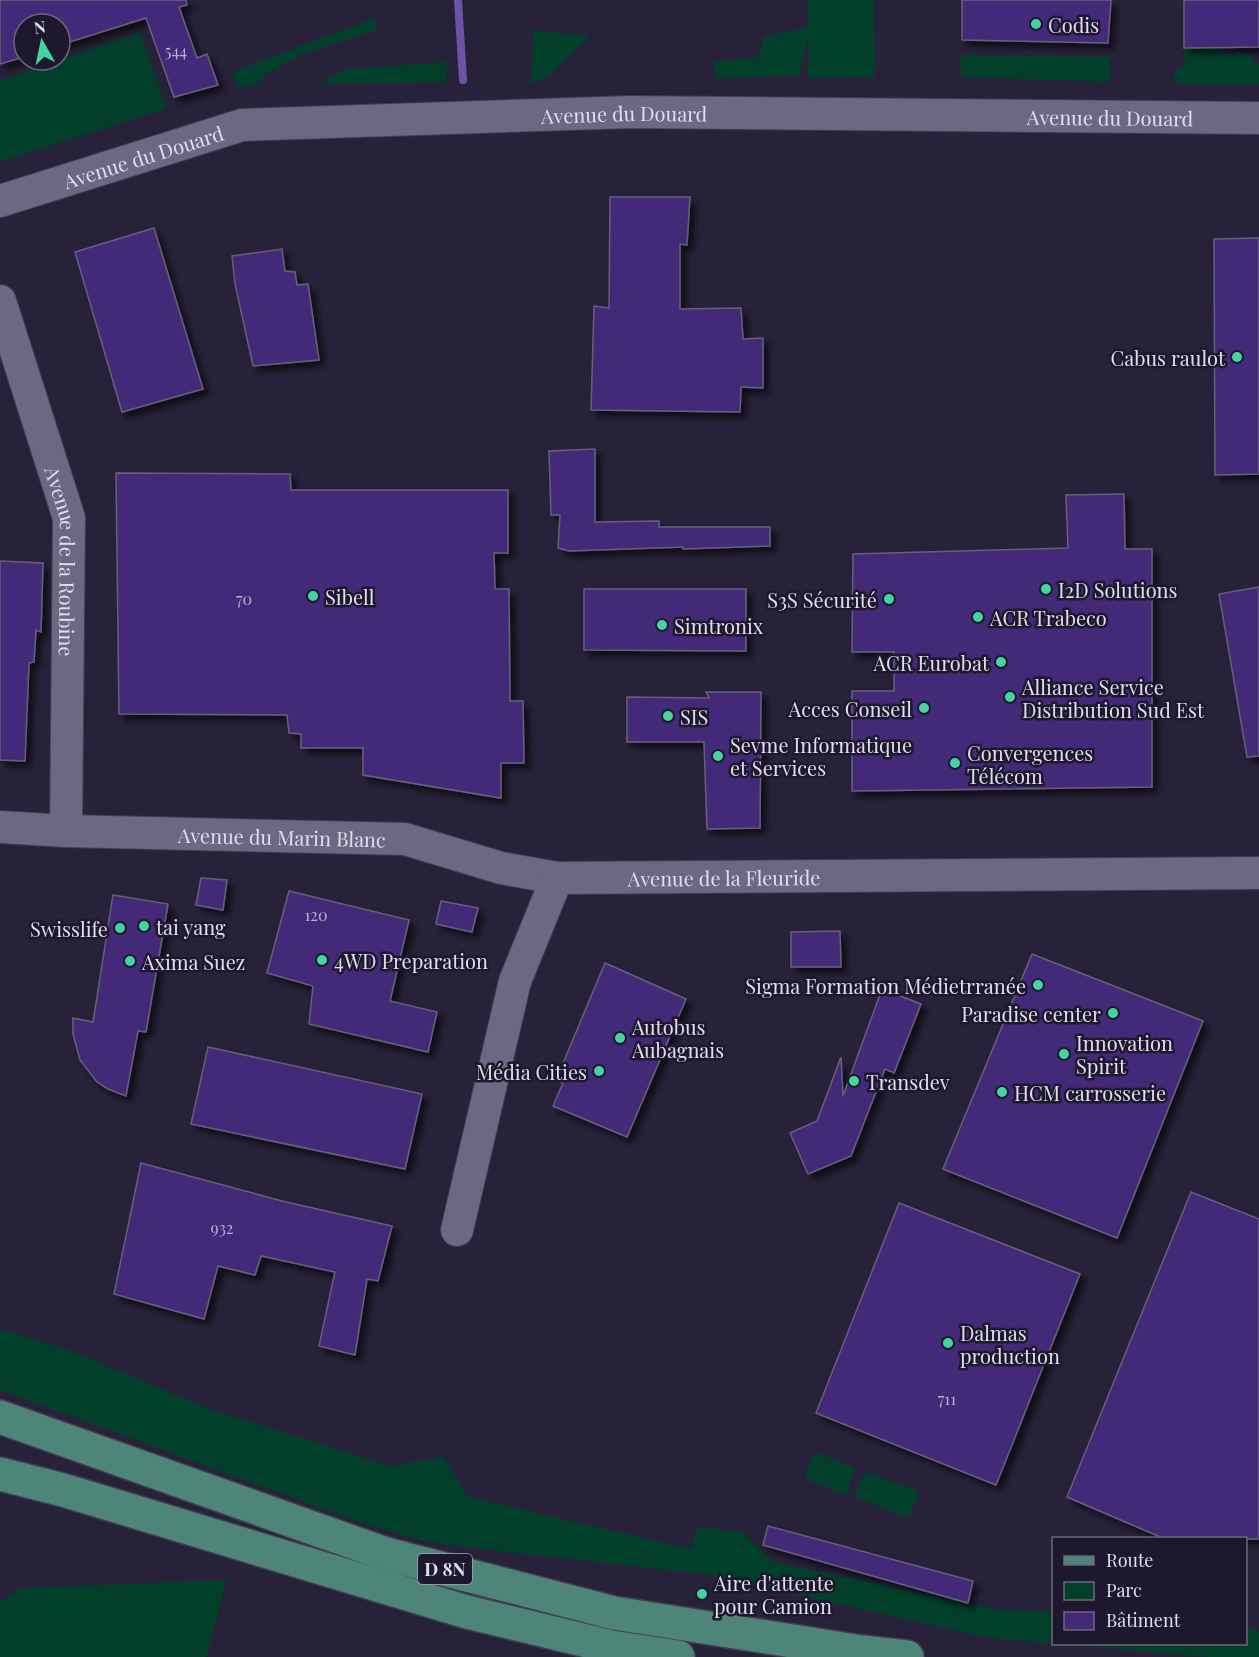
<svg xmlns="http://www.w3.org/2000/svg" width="1259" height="1657" viewBox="0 0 1259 1657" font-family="'Playfair Display',serif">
	<defs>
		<filter id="shadow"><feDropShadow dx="5.5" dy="5.5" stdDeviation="3" flood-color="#0009"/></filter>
	</defs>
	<rect width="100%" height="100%" fill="#272239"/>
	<g fill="#013f2b">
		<polygon points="808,0 874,0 875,77 808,78 808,33 800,75 716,79 713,62 758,57 764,36 808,28"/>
		<polygon points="375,18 377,30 300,55 267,74 257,84 238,88 232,72"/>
		<polygon points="534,30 590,36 548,77 530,84"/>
		<polygon points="140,32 167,108 0,162 0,81"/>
		<polygon points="1222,41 1223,54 1252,54 1252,63 1259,63 1259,84 1174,84 1174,74 1178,69 1185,67 1184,48"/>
		<polygon points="961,55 1110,57 1110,82 961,77"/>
		<polygon points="448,62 445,82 320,84 346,69"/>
		<polygon points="0,1329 71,1351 209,1409 391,1466 444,1457 468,1497 691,1549 697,1526 743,1533 773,1562 1001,1610 1053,1611 1054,1644 1246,1644 1246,1627 1259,1632 1259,1657 1210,1657 989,1638 705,1574 480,1549 419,1540 359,1522 0,1390"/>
		<polygon points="818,1453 855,1468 847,1495 807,1480 805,1474 813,1456"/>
		<polygon points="864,1472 919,1491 909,1518 855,1497"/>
		<polygon points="227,1580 206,1657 0,1657 0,1602 22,1588"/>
	</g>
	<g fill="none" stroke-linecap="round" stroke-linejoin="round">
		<polyline stroke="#6a52a4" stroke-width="8" points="458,0 463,80"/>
	</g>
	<g fill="#432978" stroke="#65607a" stroke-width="1.5" filter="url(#shadow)">
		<polygon points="0,0 186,0 187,5 179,7 197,58 207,54 218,85 174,97 146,18 60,45 60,24 24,24 24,57 0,64"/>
		<polygon points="962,0 1111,0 1108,43 962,40"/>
		<polygon points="1184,0 1259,0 1259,47 1184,48"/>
		<polygon points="610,197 690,197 687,245 680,244 680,309 741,308 743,339 763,338 763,388 741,387 740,412 591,410 594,306 609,308"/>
		<polygon points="154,228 203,389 122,412 75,252"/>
		<polygon points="1259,238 1259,474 1215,475 1214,239"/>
		<polygon points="282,249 285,271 295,272 297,285 308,284 319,360 253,366 235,284 232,256"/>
		<polygon points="595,449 595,522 659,521 659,527 770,527 770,546 683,549 683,547 569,551 558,548 560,515 551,515 549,451"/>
		<polygon points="116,473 290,474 291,490 508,490 508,553 494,553 495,589 509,589 510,701 523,701 524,763 501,763 501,798 363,775 363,748 301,748 301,734 289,733 287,715 119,714"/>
		<polygon points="1124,494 1125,549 1152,549 1152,787 852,791 852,691 894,691 894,652 852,652 853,554 1068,548 1066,495"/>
		<polygon points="0,561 43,563 41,632 36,630 34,662 29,663 25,761 0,760"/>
		<polygon points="1259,587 1259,756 1247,757 1219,594"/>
		<polygon points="584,589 746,589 746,651 584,650"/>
		<polygon points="706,692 761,692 760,828 707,829 704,742 627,742 627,697 709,698"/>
		<polygon points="201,878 227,880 223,910 196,905"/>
		<polygon points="289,891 409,920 390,1001 437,1012 428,1052 309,1024 313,986 267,973"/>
		<polygon points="113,895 168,904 146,1032 138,1031 126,1096 108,1089 97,1082 80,1060 73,1034 73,1018 93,1022"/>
		<polygon points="441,901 478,908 472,932 436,924"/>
		<polygon points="840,931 841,967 791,967 791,932"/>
		<polygon points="1032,954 1203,1021 1117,1238 943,1169"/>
		<polygon points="605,963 686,999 627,1137 553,1106 563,1083 556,1080"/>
		<polygon points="882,989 921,1004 894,1073 885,1069 851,1156 808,1174 790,1133 817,1121 841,1057 843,1096"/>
		<polygon points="208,1047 422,1094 405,1169 191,1124"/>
		<polygon points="141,1163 282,1201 392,1226 378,1281 367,1279 355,1355 319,1346 335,1272 261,1256 255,1275 218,1266 204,1319 114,1294"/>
		<polygon points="1191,1192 1259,1219 1259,1539 1165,1539 1067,1497"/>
		<polygon points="899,1203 1080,1274 996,1485 816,1413"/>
		<polygon points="768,1526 973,1581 968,1603 763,1545"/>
	</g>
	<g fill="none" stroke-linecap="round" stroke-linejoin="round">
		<defs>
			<g id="minor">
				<path id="s1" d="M0,201l242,-76 388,-13 629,6"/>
				<path id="s2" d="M0,301l69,217 -3,313"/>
				<path id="s3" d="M0,827l66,4 339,8 96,29 56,10"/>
				<path id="s4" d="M457,1230l58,-249 42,-103 702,-5"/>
			</g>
			<g id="primary">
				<polyline points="0,1417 386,1554 614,1613 862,1652 907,1657"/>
				<polyline points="0,1474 63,1490 467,1612 612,1647 678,1657"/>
			</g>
		</defs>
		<use href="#minor" stroke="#433d51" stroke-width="34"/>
		<use href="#primary" stroke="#433d51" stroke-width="36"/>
		<use href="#minor" stroke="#6c6782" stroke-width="32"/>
		<use href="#primary" stroke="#4d8579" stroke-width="33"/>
	</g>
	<g fill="#46d49e" stroke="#1e182e" stroke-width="2">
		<circle cx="1036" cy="24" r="6"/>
		<circle cx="1237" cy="357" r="6"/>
		<circle cx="1046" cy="589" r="6"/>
		<circle cx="313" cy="596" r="6"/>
		<circle cx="889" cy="599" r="6"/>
		<circle cx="978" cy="617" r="6"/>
		<circle cx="662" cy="625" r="6"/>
		<circle cx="1001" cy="662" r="6"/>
		<circle cx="1010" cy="697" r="6"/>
		<circle cx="924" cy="708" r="6"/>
		<circle cx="668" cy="716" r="6"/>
		<circle cx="718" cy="756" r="6"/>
		<circle cx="955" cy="763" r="6"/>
		<circle cx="144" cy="926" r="6"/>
		<circle cx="120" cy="928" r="6"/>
		<circle cx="322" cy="960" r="6"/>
		<circle cx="130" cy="961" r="6"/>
		<circle cx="1038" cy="985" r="6"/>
		<circle cx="1113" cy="1013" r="6"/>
		<circle cx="620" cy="1038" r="6"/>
		<circle cx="1064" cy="1054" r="6"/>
		<circle cx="599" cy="1071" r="6"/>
		<circle cx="854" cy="1081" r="6"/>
		<circle cx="1002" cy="1092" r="6"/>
		<circle cx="948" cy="1343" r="6"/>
		<circle cx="702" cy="1594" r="6"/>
	</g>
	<g text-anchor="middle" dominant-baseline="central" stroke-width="5" stroke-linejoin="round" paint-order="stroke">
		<g font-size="16" fill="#b9b0d0">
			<text x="176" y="50">544</text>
			<text x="244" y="598">70</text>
			<text x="316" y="914">120</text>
			<text x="222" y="1227">932</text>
			<text x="947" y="1398">711</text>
		</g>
		<rect fill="#1e182e" stroke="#a6a2b4" stroke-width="1.5" x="418" y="1554" width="54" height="30" rx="4.5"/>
		<g font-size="18" font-weight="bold" fill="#e0dded">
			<text x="445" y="1569">D 8N</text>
		</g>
		<g font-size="20" fill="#e0dded" stroke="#1e182e" text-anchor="start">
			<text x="1048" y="24">Codis</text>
			<text x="1225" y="357" text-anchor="end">Cabus raulot</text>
			<text x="1058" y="589">I2D Solutions</text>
			<text x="325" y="596">Sibell</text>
			<text x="877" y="599" text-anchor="end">S3S Sécurité</text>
			<text x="990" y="617">ACR Trabeco</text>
			<text x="674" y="625">Simtronix</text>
			<text x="989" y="662" text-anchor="end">ACR Eurobat</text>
			<text x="1022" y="686">Alliance Service<tspan x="1022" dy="23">Distribution Sud Est</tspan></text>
			<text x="912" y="708" text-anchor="end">Acces Conseil</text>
			<text x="680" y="716">SIS</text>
			<text x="730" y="744">Sevme Informatique<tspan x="730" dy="23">et Services</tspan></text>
			<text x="967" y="752">Convergences<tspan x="967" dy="23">Télécom</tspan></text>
			<text x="156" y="926">tai yang</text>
			<text x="108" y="928" text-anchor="end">Swisslife</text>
			<text x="334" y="960">4WD Preparation</text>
			<text x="142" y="961">Axima Suez</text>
			<text x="1026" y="985" text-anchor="end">Sigma Formation Médietrranée</text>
			<text x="1101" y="1013" text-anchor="end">Paradise center</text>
			<text x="632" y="1026">Autobus<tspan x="632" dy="23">Aubagnais</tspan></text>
			<text x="1076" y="1042">Innovation<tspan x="1076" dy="23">Spirit</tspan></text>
			<text x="587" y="1071" text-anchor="end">Média Cities</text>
			<text x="866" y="1081">Transdev</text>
			<text x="1014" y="1092">HCM carrosserie</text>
			<text x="960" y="1332">Dalmas<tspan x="960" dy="23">production</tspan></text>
			<text x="714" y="1582">Aire d'attente<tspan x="714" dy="23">pour Camion</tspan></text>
		</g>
		<g font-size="20" fill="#e0dded" stroke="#1e182e">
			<text stroke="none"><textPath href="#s1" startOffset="636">Avenue du Douard</textPath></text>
			<text stroke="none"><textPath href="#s1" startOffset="1122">Avenue du Douard</textPath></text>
			<text stroke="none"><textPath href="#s1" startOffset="150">Avenue du Douard</textPath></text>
			<text stroke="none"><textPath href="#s2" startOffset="270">Avenue de la Roubine</textPath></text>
			<text stroke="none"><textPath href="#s3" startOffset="282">Avenue du Marin Blanc</textPath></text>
			<text stroke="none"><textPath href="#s4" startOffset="534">Avenue de la Fleuride</textPath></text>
		</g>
	</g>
	<rect x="1052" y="1537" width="195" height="108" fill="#1e182e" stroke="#6c677a" stroke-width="1.5"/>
	<rect x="1064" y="1556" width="30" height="9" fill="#4d8579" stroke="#6c677a" stroke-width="1.5"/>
	<text x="1106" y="1567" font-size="18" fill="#e0dded">Route</text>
	<rect x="1064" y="1582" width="30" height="18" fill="#013f2b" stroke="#6c677a" stroke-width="1.5"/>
	<text x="1106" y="1597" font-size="18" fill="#e0dded">Parc</text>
	<rect x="1064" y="1612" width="30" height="18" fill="#432978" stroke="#6c677a" stroke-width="1.5"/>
	<text x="1106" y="1627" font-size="18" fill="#e0dded">Bâtiment</text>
	<g transform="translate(42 42) rotate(351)"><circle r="28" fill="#1e182e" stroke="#6c677a" stroke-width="1.5"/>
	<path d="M0-4.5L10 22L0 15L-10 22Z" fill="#46d49e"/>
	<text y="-9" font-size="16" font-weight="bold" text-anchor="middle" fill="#e0dded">N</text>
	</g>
</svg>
